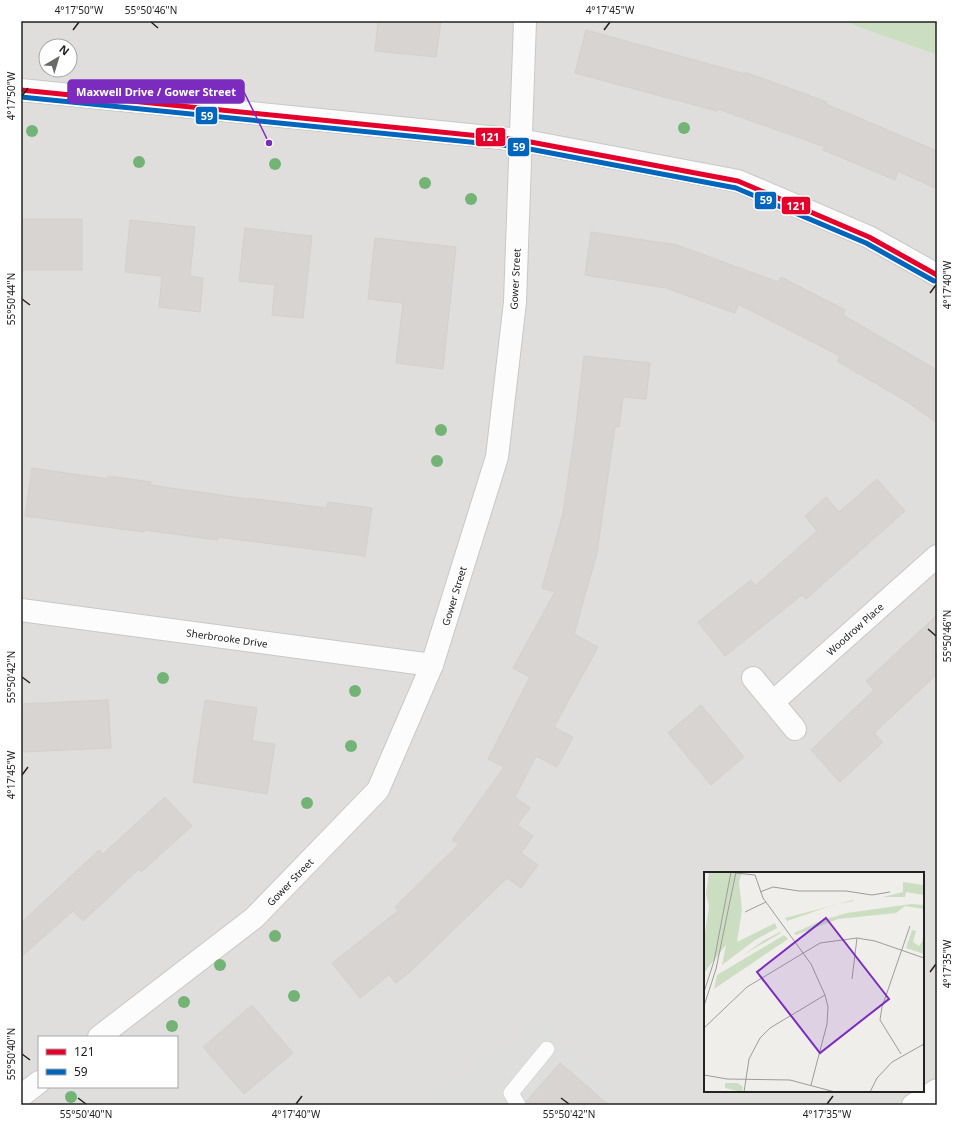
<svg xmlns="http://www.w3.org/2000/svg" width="958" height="1126" viewBox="0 0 958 1126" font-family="'Noto Sans',sans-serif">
	<rect width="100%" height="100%" fill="#f0eeeb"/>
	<path fill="#dfdedc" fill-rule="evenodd" d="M21,21h821l95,34v1050h-916zM46,46h24v24h-24zM705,873h218v218h-218zM39,1037h138v50h-138z"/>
	<polygon fill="#dededc" points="543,1019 614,1097 612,1105 441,1105 426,1098"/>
	<polygon fill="#cbdec1" points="842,21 937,21 937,55"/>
	<g fill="#d7d4d2" stroke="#d3d0cc">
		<polygon points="378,21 441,21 436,57 375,51"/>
		<polygon points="586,30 745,74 745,72 827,102 826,104 937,151 937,189 898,171 895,180 823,150 825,147 718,109 717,111 575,73"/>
		<rect x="21" y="219" width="61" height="51"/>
		<polygon points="130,220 195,227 190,276 203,278 200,312 159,307 162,276 125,272"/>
		<polygon points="245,228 312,236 303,318 272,315 275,285 239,281"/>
		<polygon points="591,232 677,245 778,282 781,277 845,310 843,315 937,370 937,423 906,401 837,361 840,356 738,304 735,313 666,288 585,275"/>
		<polygon points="375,238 456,247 443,369 396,363 403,303 368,299"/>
		<polygon points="584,356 650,363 646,399 623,397 619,427 615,427 597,553 574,634 598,647 554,727 573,737 557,767 536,756 515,797 530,808 517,825 533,836 521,853 538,865 521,888 507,878 411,971 396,983 389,975 360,998 332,963 398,911 395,907 459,844 452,840 504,767 488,759 530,677 513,668 555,592 542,588 563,513 575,432"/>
		<polygon points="32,468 108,479 108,476 151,482 150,485 248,499 248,498 327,508 328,502 372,508 365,556 218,537 218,540 144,530 144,532 25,516"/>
		<polygon points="877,479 905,511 806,599 802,595 725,656 698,622 751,580 755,586 817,531 805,516 826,497 839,512"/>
		<polygon points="937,615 937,674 874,733 883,742 840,782 811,750 874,690 866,681"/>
		<polygon points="108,700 111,748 21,752 21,704"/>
		<polygon points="205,700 257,708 252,741 275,744 267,794 193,782"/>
		<polygon points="701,705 744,757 711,785 668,733"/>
		<polygon points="165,797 192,826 141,872 139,869 83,921 73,911 21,957 21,923 99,850 103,854"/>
		<polygon points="252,1005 293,1053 244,1094 203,1047"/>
		<polygon points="560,1063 609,1105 527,1105 526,1102"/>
	</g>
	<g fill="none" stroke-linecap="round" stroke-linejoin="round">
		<defs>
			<polyline id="lane" points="518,1105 511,1093 547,1049"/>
			<g id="street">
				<polyline points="21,90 520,140 738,181 869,237 937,275"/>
				<polyline points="21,610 432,665"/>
				<polyline points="753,678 795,729"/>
				<polyline points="773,702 937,556"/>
				<polyline points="99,1037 254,918 378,790 432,665 497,457 515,302 525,21"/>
				<polyline points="21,1096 39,1082"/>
				<polyline points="913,1105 937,1090"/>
			</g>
		</defs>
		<use href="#lane" stroke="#c9c8c7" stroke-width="16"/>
		<use href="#street" stroke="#c9c8c7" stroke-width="24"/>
		<use href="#lane" stroke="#fdfcfc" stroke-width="15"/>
		<use href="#street" stroke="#fdfcfc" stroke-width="22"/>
		<defs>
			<polyline id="bus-1" points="21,90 520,140 738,181 869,237 937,275"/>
			<polyline id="bus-2" points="21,97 519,147 736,188 866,243 934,281"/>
		</defs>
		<use href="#bus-1" stroke="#fff" stroke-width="8"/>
		<use href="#bus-2" stroke="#fff" stroke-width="8"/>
		<use href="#bus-1" stroke="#e4002b" stroke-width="5"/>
		<use href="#bus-2" stroke="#0065bd" stroke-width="5"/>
	</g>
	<g fill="#73b476">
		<circle cx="684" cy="128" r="6"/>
		<circle cx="32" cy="131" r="6"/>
		<circle cx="139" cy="162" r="6"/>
		<circle cx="275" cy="164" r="6"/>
		<circle cx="425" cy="183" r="6"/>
		<circle cx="471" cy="199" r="6"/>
		<circle cx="441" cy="430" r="6"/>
		<circle cx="437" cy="461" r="6"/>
		<circle cx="163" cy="678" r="6"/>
		<circle cx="355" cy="691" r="6"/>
		<circle cx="351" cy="746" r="6"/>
		<circle cx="307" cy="803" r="6"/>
		<circle cx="275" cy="936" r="6"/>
		<circle cx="220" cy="965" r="6"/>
		<circle cx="294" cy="996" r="6"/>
		<circle cx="184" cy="1002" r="6"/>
		<circle cx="172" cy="1026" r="6"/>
		<circle cx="71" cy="1097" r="6"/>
	</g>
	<path fill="none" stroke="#222" stroke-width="1.5" d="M151,22l7,6M73,30l6,-8M604,30l6,-8M22,96l6,-8M930,293l6,-8M22,299l8,6M928,629l8,7M22,677l8,6M22,775l6,-8M930,972l6,-8M22,1054l8,6M78,1098l8,6M561,1098l8,6M296,1104l6,-8M827,1104l6,-8"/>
	<g text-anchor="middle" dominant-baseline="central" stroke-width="3" stroke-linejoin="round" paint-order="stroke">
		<g font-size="10" fill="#222" stroke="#fff">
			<text transform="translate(515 279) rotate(-87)">Gower Street</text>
			<text transform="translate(454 596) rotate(-73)">Gower Street</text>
			<text transform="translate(855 629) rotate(-42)">Woodrow Place</text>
			<text transform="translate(227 638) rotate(8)">Sherbrooke Drive</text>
			<text transform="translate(290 882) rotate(-46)">Gower Street</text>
		</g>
	</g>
	<g transform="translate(704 872)">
		<rect width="220" height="220" fill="#f0eeeb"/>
		<path d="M5,0h33l-3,10 3,28 -5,32 38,-19 2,5 -22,12 -33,25 4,-20 -22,28v-33l5,-34 -3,-12zM199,10l21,3v10l-18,-3 -1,5h-22l20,-5zM149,28l1,1 -21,4 -46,16 -2,-3zM207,32l13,1v4l-19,-3 -9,7 -58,6 -42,16 -2,-2 29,-13 24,-7zM208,58l4,1 -3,11 6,4 3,-4 2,-11v23l-18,-6zM76,60l1,1 -38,22 20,-14zM80,63l4,4 -74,50 3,-14zM21,211h13l5,4 -1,5 -17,-4z" fill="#cbdec1"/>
		<path fill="none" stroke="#9e9c9b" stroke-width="1" d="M31,1l20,2 8,23 48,66 14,31 3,12 -1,17 -16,61M56,20l13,-5 26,4h47l26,4 18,-3M41,40l21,-10M148,107l5,-41M0,120l10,-31 17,-89M0,134l12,-37 20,-97M0,156l43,-41 73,-44 37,-5 18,3 49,17M197,182l-21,-34 2,-13 28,-81M0,203l23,4 63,1 45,12M40,220l5,-33 11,-21 10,-10 55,-33M166,220l7,-14 15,-16 32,-18"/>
		<path fill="#7b2cbf" fill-opacity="0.15" stroke="#7b2cbf" stroke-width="2" d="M122,46l63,81 -69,54 -63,-81z"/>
		<rect width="220" height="220" fill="none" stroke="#222" stroke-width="2"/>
	</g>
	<path fill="none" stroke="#7b2cbf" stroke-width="1.5" d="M269 143L244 92"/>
	<circle fill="#7b2cbf" stroke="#fff" stroke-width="1.5" cx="269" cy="143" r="4"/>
	<rect fill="#7b2cbf" stroke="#7b2cbf" stroke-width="1.5" x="68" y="80" width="176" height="23" rx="4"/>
	<g font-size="11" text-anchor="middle" font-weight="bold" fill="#fff">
		<text x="156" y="96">Maxwell Drive / Gower Street</text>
	</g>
	<g stroke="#fff" stroke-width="1.5">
		<rect x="195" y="106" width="23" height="19" rx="4" fill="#0065bd"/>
		<rect x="475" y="127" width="31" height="20" rx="4" fill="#e4002b"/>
		<rect x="507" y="137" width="23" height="20" rx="4" fill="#0065bd"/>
		<rect x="754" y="191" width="23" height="19" rx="4" fill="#0065bd"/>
		<rect x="781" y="196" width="30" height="19" rx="4" fill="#e4002b"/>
	</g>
	<g font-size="11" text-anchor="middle" font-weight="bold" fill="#fff">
		<text x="207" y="120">59</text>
		<text x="490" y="141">121</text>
		<text x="519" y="151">59</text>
		<text x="766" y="204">59</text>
		<text x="796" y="210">121</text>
	</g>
	<rect width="958" height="1126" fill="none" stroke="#ffffff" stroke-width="44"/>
	<rect x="38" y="1036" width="140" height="52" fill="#ffffff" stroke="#a7a7a7"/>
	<rect x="46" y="1049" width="20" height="6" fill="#e4002b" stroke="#a7a7a7"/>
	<text x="74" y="1056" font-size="12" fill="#222222">121</text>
	<rect x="46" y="1069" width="20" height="6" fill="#0065bd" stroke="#a7a7a7"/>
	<text x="74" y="1076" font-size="12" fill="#222222">59</text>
	<g transform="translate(58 58) rotate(38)"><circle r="19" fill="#ffffff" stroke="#a7a7a7"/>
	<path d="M0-3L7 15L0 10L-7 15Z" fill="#6a6968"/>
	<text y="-6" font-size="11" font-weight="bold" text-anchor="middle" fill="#222222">N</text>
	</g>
	<rect x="22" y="22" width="914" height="1082" fill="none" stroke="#222" stroke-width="1.5"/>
	<g font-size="10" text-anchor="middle" fill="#222">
		<text x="79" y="14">4°17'50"W</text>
		<text x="151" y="14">55°50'46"N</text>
		<text x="610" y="14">4°17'45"W</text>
		<text transform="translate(11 96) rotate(-90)" y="4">4°17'50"W</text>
		<text transform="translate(947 285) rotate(-90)" y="4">4°17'40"W</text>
		<text transform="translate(11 299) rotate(-90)" y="4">55°50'44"N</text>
		<text transform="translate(947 636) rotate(-90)" y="4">55°50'46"N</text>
		<text transform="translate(11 677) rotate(-90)" y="4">55°50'42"N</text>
		<text transform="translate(11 775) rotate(-90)" y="4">4°17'45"W</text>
		<text transform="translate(947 964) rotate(-90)" y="4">4°17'35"W</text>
		<text transform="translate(11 1054) rotate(-90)" y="4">55°50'40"N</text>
		<text x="86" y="1118">55°50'40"N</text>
		<text x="296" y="1118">4°17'40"W</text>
		<text x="569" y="1118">55°50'42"N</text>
		<text x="827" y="1118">4°17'35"W</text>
	</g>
</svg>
